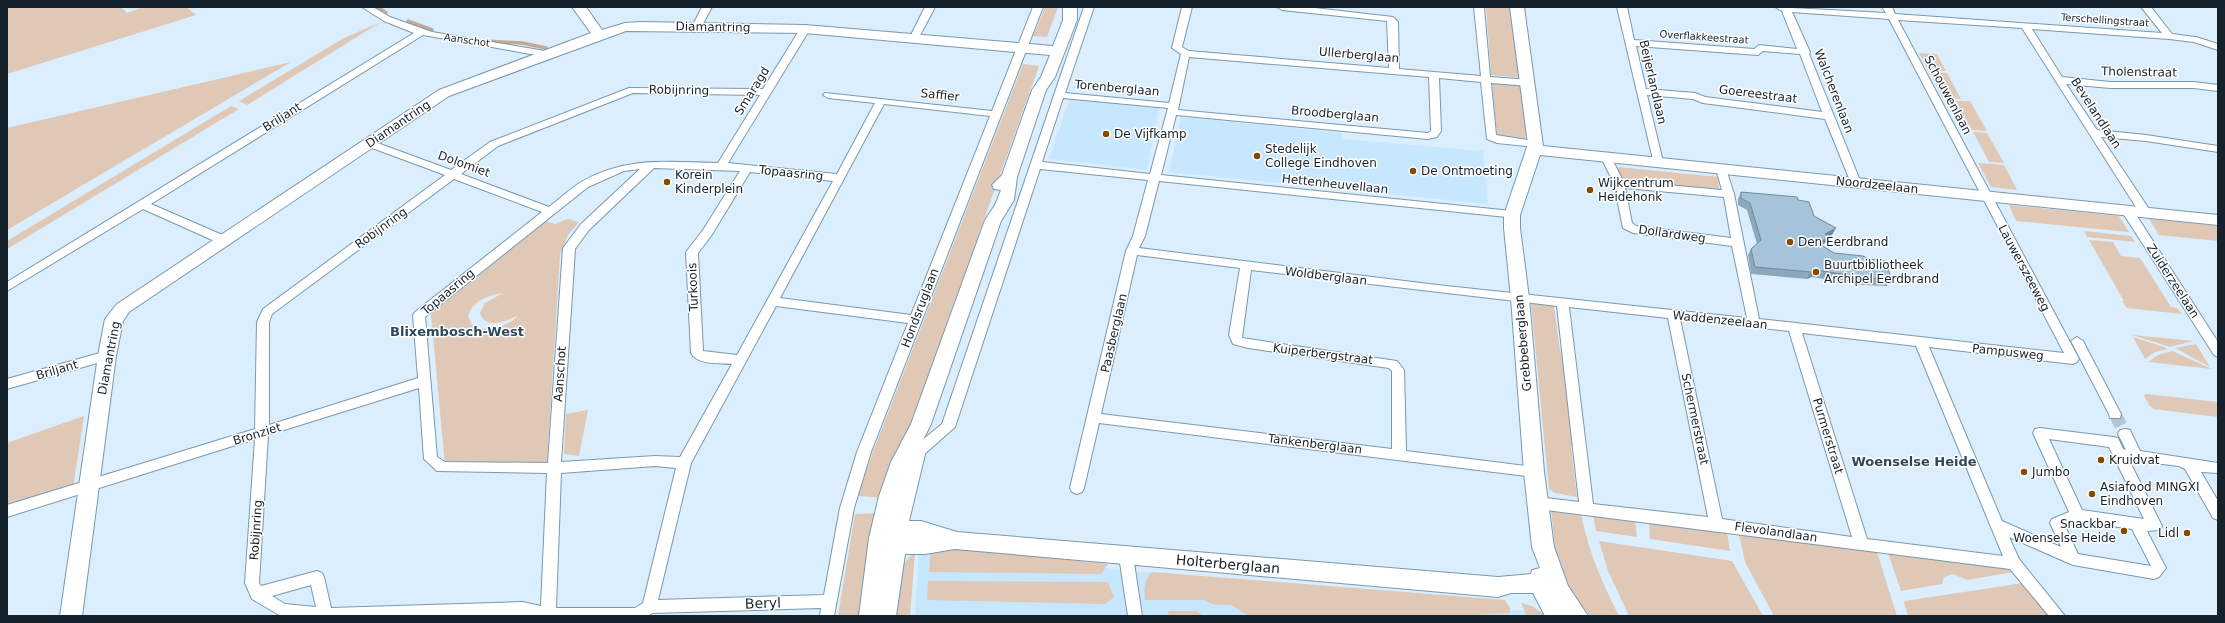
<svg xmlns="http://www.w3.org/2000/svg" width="2225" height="623" viewBox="0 0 2225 623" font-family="'DejaVu Sans',sans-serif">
	<rect width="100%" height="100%" fill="#dbeefe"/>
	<g fill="#c7e7ff">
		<polygon points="1070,98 1159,108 1147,170 1049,159"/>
		<polygon points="1181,117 1342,133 1343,139 1483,151 1488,204 1169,172"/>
		<polygon points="919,549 1526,611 1528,616 915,616"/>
	</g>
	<g fill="#dfc8b5" fill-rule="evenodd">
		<polygon points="7,7 121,7 127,13 144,7 186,7 196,15 7,74"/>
		<polygon points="1045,7 1058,7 1047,37 1031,36 1035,32"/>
		<polygon points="1486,7 1514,7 1522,78 1491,75"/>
		<polygon points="381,22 247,105 239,101 344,38"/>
		<polygon points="1919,53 1937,54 1946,71 1928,70"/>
		<polygon points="291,62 252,85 7,230 7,128"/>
		<polygon points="1023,64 1039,66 884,498 858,496 861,483"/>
		<polygon points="1929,71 1947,73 1961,99 1943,98"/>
		<polygon points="1492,83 1523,86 1526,139 1497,137"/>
		<polygon points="1956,101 1970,101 1987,131 1972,130"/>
		<polygon points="231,106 239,109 7,249 7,241"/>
		<polygon points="1973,132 1987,133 2004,163 1989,162"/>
		<polygon points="1978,163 2004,165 2017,190 1991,187"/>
		<polygon points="1618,167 1718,177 1719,189 1621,182"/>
		<polygon points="2009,205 2119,216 2129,232 2016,221"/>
		<path d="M568,219l11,3 -11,13 -8,20 -13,207 -97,2 -5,2 -14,-152 115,-93 9,3zM503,293l-18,10 -5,10c5,17 26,8 37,3l-1,2c-12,9 -30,15 -44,7l-4,-9c4,-15 21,-21 35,-23z"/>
		<polygon points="2149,219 2218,226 2218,241 2159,235"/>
		<polygon points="2084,231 2131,236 2135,242 2087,237"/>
		<polygon points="2089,240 2113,242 2121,256 2140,258 2171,307 2177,308 2182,314 2127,308 2122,301 2124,301"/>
		<polygon points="1531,303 1554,306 1560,351 1566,353 1577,447 1571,446 1577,497 1555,493 1549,489"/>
		<polygon points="2132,335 2194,341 2170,347"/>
		<polygon points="2133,337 2164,347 2167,349 2155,352 2145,359"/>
		<polygon points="2196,344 2210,367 2175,348"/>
		<polygon points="2172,351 2212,369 2148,362 2158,355"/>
		<polygon points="2146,394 2218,402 2218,417 2154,409 2150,406 2144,396"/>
		<polygon points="588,410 579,456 564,454 566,414"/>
		<polygon points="84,416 73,488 7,507 7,443"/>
		<path d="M1551,509l30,5c7,36 21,69 38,102h-29l-20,-21 -14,-38z"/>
		<polygon points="881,513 866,616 838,616 855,514"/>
		<polygon points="1593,515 1635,520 1637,537 1596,531"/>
		<polygon points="1649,522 1727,533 1730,551 1650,539"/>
		<polygon points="1739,535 1877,552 1897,616 1774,616 1745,562"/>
		<polygon points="1599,541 1732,561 1763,616 1629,616 1608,571"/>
		<polygon points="931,548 968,549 1108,564 1101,574 929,572"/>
		<path d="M915,553l-5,63h-14c2,-21 -1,-51 19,-63z"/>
		<polygon points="1888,553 2004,568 2013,572 1967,580 1953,574 1944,577 1942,584 1901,591"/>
		<path d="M1152,572l353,28 5,8v5l-45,3h-216l-18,-11h-16l-11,-5h-59c-1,-10 -1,-21 7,-28z"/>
		<polygon points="928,581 1108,582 1114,597 1105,604 927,600"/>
		<polygon points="2023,583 2049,616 1908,616 1904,603 1905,601"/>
		<polygon points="1521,603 1532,606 1546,616 1527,616"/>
		<polygon points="1168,611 1196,611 1204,616 1169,616"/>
	</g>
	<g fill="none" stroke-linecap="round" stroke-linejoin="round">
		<g stroke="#c6a992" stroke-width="3.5">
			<polyline points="378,7 386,13"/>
			<polyline points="408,21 432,30"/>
			<polyline points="483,41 522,43 546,48"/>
		</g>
		<polyline stroke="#b4c5d4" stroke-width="13" stroke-dasharray="13 6" stroke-linecap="butt" points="2115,414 2125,434"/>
		<defs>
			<g id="street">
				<polygon points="362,7 373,7 390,17 432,32 551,52 553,54 548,57 423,35 151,204 227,237 229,240 227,243 219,243 143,209 7,291 7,282 414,33 384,21"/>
				<polygon points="702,7 712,7 700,29 694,29 692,27"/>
				<polygon points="925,7 935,7 917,41 911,41 909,39"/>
				<path d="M1033,7h10l-172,445 -17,56 -20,108h-14l1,-8 -169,5 -4,3h-367l-29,-17 -7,-16 10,-144 -248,78v-12l248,-76 2,-107 6,-13 182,-134 -81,-30 -1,-2 1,-2h8l79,29 39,-28 139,-54 134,1 37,-60 5,-3 5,3 -82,134 109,11 38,-71 -47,-5 -5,-3 2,-2 167,18zM633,93l127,2 -42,68c-51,-1 -91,-7 -137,19 -11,7 -22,17 -32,25l-88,-33 37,-28zM884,104l106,12 -79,199 -131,-17zM654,168l86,3 -37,59 -17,22 5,101c6,12 29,10 41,11l-52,93 -25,-1 -94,6 14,-213 14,-19zM640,169l-59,55 -18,24 -15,215 -103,-1 -8,-5 -12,-140 163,-130 36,-16zM750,172l83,9 -96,174 -34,-4 -5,-98 13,-17zM454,179l88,33 -127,100 -2,3 5,63 -149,47v-103l3,-8zM776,306l132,17 -51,129 -17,56 -16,87 -166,5 33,-137zM419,388l5,71 13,12 110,2 -6,133 -19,-4 -191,6 -7,-31 -2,-4 -5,-2 -56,15 -2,-3 9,-148zM655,466l21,2 -33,135 -8,5h-79l5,-135zM311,585l5,22 -31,-3 -13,-8z"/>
				<path d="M1084,7h10l-29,86 104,10 12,-49 -9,-6 10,-41h10l-10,40 7,4 200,17 -2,-47 -105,-11 -5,-3h29l87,10 5,5 1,47 82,7 -7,-69h10l6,70 39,3 5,3 -5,3 -38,-3 5,52 44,7 1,2 -1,2 -4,1 -39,-4 -10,-4 -6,-57 -42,-4 2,53 -4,6 -9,2 -252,-24 -15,60 351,36 4,1 2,3 -2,3 -357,-37 -14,55 -6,12 298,37 310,33 -15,-72 -99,-13 -10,-5 -9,-44 -13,-27 1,-2h8l13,26 99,9 -6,-21 5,-3 5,3 8,25 25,125 305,34 -175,-334 -97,-7 18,40 -1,2 52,129 -5,3 -5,-3 -26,-64 -122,-16 -10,-4 -46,-4 16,67 -1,2h-8l-37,-157h10l7,33 120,9 5,-4 38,4 -15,-38 -7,-4 111,6 -4,-6h10l3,7 267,19 -21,-26h10l21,27 24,3 22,7v6l-24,-8 -25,-3 -137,-10 30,48 48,5h84l24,3v6l-24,-3h-84l-44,-4 31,46 49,5 72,11v6l-72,-11 -45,-4 50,75 -6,4 -4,-1 -119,-187 -124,-8 181,339 -2,3 -4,2 -144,-17 73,174 59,26 -11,-24 2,-4 17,-7 -36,-79 2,-4 5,-1 73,9 5,1 5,11 3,1 -8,-16 2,-4 5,-1 5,1 10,21 78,12v10l-17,-1 17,29v19l-5,-2 -28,-49 -6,-3 -50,-6 33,66 -2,4 -13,1 19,37 -7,9 -5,2 -81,-14 -64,-28 10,22 46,57h-16l-39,-47 -472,-60 -5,-2 -2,-4 2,-4 5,-2 41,5 -22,-196 -306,-36 -9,68 155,23 7,9 2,81 128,16 5,1 2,4 -2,4 -5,1 -435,-54 -15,65 -2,4 -5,2 -5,-2 -2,-4 56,-237 7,-15 15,-56 -108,-11 -85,258 -35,31 -5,1 -5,-1 -2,-4 2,-4 32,-26zM1636,46l122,9 5,-4 37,3 22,58 -117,-15 -10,-4 -49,-4zM1189,57l240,20 2,54 -3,2 -250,-23zM1063,98l105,10 -18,66 -108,-12zM1625,188l99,9 7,41 -95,-12 -4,-3zM1137,255l103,13 -11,67 4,9 15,4 141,20 3,3v78l-291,-35zM1569,307l99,11 40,199 -115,-13zM1680,319l109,12 63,206 -130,-18zM1802,333l114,13 87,210 -136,-17zM2049,439l60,8 35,72 -62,-9zM2078,521l54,8 19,37 -73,-12 -13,-28z"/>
				<polygon points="2127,206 2131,207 2218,342 2218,357 2214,355 2121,210"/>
				<polygon points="2077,337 2083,341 2121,414 2120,418 2110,418 2109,414 2071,341"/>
				<polygon points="107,351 111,353 113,356 111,359 7,389 7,379"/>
				<polygon points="1126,550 1131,552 1133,556 1142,616 1128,616 1119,556 1121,552"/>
			</g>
			<polygon id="secondary" points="572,7 586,7 602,30 625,23 642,22 805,25 1053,46 1063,20 1063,7 1077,7 1077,20 1055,77 1046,90 1017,177 1014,200 1001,221 931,424 923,440 927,446 909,521 921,521 957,532 1498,577 1531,574 1532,570 1540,568 1532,547 1524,472 1511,298 1504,228 1504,215 1528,144 1510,7 1524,7 1543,146 2218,215 2218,225 1540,155 1520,215 1520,228 1529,298 1544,472 1554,547 1568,586 1588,616 1545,616 1533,593 1511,593 1498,597 955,549 925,554 905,554 896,616 859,616 869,538 879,496 891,462 911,424 985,220 995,205 1001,190 994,189 992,185 1002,175 1032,90 1041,77 1050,55 805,33 626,31 449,96 129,312 123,321 116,356 82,616 60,616 98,356 105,319 117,304 439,90 591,33"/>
		</defs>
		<use href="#street" stroke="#7998af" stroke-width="2"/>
		<use href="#secondary" stroke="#7998af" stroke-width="2"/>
		<use href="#street" fill="#fff" fill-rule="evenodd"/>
		<use href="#secondary" fill="#fff" fill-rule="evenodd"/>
	</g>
	<polygon fill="#8ea8bb" points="1741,192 1798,200 1832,235 1828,237 1825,243 1822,245 1834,253 1891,279 1887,286 1864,285 1811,277 1807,279 1751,274 1748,255 1751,249 1757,244 1747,210 1738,205 1738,199"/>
	<g fill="#748898">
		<polygon points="1836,228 1832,235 1828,237 1825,243 1814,250 1818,243 1825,234"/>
		<polygon points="1815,270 1811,277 1807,279 1811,272"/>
	</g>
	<polygon fill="#a5c3d9" stroke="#748898" points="1741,192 1797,197 1798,200 1809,202 1814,216 1836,228 1825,234 1829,237 1818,243 1834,253 1863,256 1869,259 1886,261 1891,279 1868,278 1815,270 1811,272 1755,267 1751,249 1761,240 1750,203 1741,198"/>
	<g fill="#854903" stroke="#fff" stroke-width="1.5">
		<circle cx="1106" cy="134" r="4"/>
		<circle cx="1257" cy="156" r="4"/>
		<circle cx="1413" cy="171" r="4"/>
		<circle cx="667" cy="182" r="4"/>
		<circle cx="1590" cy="190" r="4"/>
		<circle cx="1790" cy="242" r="4"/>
		<circle cx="1816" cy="272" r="4"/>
		<circle cx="2101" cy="460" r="4"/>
		<circle cx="2024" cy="472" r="4"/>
		<circle cx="2092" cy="494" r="4"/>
		<circle cx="2124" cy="531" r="4"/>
		<circle cx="2187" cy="533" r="4"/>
	</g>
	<g text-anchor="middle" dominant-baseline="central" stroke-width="3" stroke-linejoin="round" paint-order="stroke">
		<g font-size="10" fill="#16222b" stroke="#fff">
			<text transform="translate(2105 20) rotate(4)">Terschellingstraat</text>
			<text transform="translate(1704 37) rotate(4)">Overflakkeestraat</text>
			<text transform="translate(467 40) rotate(8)">Aanschot</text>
		</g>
		<g font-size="12" fill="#16222b" stroke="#fff">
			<text transform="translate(713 27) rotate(1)">Diamantring</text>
			<text transform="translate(1359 55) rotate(5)">Ullerberglaan</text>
			<text transform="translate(2139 72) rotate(1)">Tholenstraat</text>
			<text transform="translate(1653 82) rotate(77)">Beijerlandlaan</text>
			<text transform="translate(1117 88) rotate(5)">Torenberglaan</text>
			<text transform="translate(679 90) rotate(1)">Robijnring</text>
			<text transform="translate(752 91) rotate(-58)">Smaragd</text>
			<text transform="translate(1834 91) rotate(69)">Walcherenlaan</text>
			<text transform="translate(1758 94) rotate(7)">Goereestraat</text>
			<text transform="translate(940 95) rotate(6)">Saffier</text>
			<text transform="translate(1948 95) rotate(62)">Schouwenlaan</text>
			<text transform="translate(2096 113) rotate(57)">Bevelandlaan</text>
			<text transform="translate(1335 114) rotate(5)">Broodberglaan</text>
			<text transform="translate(282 117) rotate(-32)">Briljant</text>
			<text transform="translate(398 124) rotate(-34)">Diamantring</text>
			<text transform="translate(464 164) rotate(20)">Dolomiet</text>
			<text transform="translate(791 173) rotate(6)">Topaasring</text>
			<text transform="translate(1335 184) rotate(6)">Hettenheuvellaan</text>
			<text transform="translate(1877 185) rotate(6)">Noordzeelaan</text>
			<text transform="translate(381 228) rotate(-36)">Robijnring</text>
			<text transform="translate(1672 234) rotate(8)">Dollardweg</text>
			<text transform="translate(2024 268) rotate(62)">Lauwerszeeweg</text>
			<text transform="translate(1326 276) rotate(7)">Woldberglaan</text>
			<text transform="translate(2173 281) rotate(57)">Zuiderzeelaan</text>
			<text transform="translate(693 287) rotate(-92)">Turkoois</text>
			<text transform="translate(448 292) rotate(-40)">Topaasring</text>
			<text transform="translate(920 308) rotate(-69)">Hondsruglaan</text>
			<text transform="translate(1720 320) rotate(6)">Waddenzeelaan</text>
			<text transform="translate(1114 333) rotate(-77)">Paasberglaan</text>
			<text transform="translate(1523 343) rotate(-95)">Grebbeberglaan</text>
			<text transform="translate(2008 352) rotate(6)">Pampusweg</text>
			<text transform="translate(1323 354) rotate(7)">Kuiperbergstraat</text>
			<text transform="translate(109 358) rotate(-79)">Diamantring</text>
			<text transform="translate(57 370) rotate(-16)">Briljant</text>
			<text transform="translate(560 374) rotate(-86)">Aanschot</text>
			<text transform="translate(1695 419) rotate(78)">Schermerstraat</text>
			<text transform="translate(257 434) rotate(-17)">Bronziet</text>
			<text transform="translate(1828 436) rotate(73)">Purmerstraat</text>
			<text transform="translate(1315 444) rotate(7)">Tankenberglaan</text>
			<text transform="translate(256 530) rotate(-86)">Robijnring</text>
			<text transform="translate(1776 532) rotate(8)">Flevolandlaan</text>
		</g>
		<g font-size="12" fill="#16222b" stroke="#fff" text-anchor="start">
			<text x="1114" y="134">De Vijfkamp</text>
			<text x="1265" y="149">Stedelijk<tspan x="1265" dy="14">College Eindhoven</tspan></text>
			<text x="1421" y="171">De Ontmoeting</text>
			<text x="675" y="175">Korein<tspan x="675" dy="14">Kinderplein</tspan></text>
			<text x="1598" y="183">Wijkcentrum<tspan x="1598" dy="14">Heidehonk</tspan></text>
			<text x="1798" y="242">Den Eerdbrand</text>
			<text x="1824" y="265">Buurtbibliotheek<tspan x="1824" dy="14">Archipel Eerdbrand</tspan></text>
			<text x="2109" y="460">Kruidvat</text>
			<text x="2032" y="472">Jumbo</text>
			<text x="2100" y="487">Asiafood MINGXI<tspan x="2100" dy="14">Eindhoven</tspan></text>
			<text x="2116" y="524" text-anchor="end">Snackbar<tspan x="2116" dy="14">Woenselse Heide</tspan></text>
			<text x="2179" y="533" text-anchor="end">Lidl</text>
		</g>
		<g font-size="13" font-weight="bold" fill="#2c485c" stroke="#fff">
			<text x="457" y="331">Blixembosch-West</text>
			<text x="1914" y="461">Woenselse Heide</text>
		</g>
		<g font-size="14" fill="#16222b" stroke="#fff">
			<text transform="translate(1228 564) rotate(5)">Holterberglaan</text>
			<text transform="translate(763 603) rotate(-2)">Beryl</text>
		</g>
	</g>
	<rect width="2225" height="623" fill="none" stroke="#16222b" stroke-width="16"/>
</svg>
